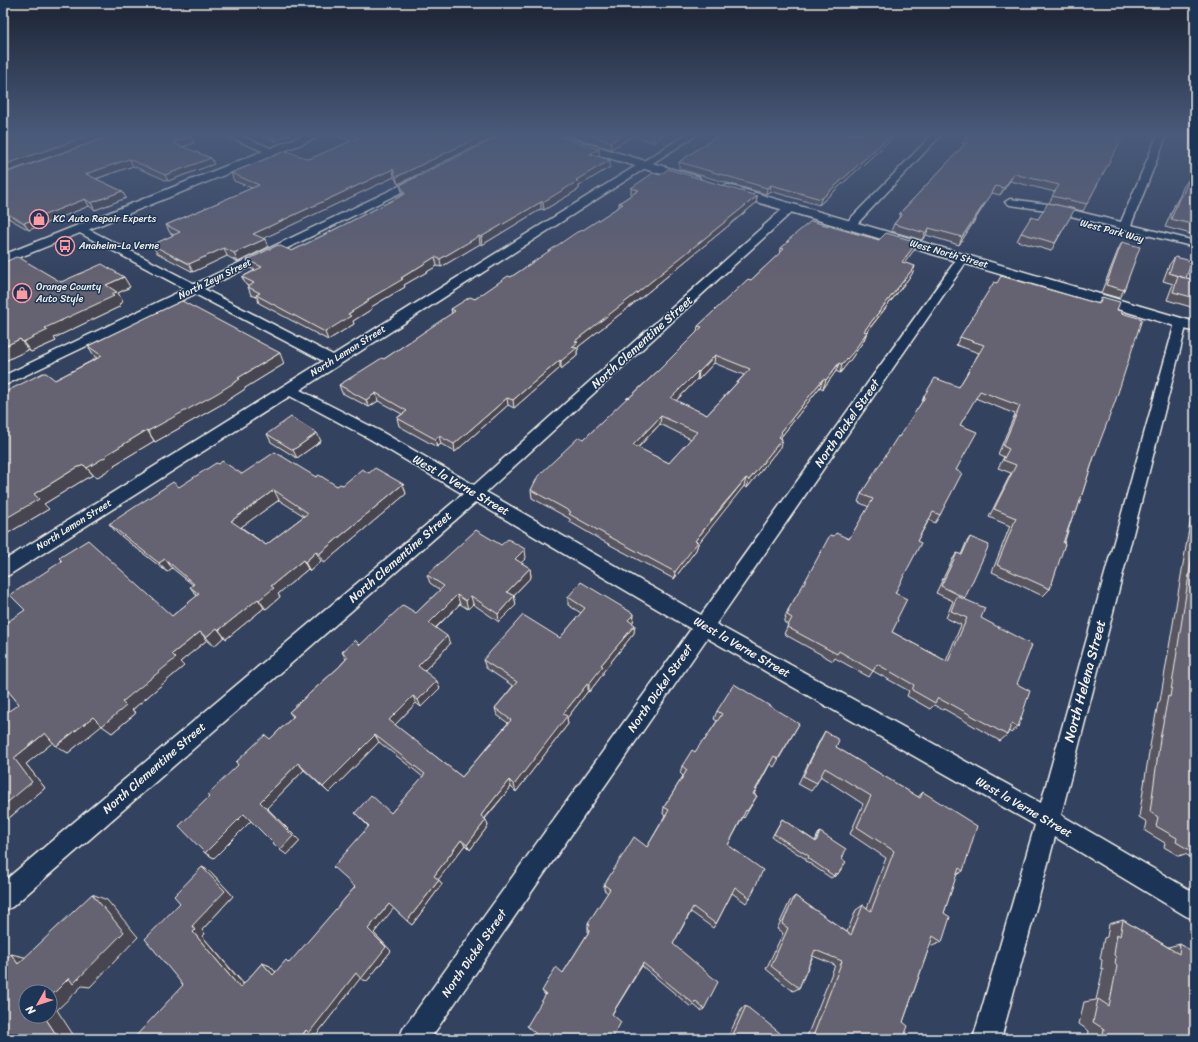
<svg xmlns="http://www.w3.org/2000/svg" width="1198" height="1042" viewBox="0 0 1198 1042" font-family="Sriracha,sans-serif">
	<rect width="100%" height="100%" fill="#33425f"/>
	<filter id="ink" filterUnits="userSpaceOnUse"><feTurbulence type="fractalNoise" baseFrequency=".025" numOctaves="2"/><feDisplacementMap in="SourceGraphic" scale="8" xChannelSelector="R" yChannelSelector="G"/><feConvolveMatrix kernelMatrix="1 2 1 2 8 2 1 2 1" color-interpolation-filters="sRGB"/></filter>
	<g filter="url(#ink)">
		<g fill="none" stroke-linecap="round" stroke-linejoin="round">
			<defs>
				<g id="minor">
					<polygon points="222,134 235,134 276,150 278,152 273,155 270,154"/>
					<polygon points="687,134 698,134 300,390 380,431 474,485 786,206 794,206 795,208 794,210 486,492 701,615 959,256 967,256 969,258 716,624 1041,803 1175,323 1176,320 1186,320 1187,323 1061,815 1195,893 1195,920 1186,916 1055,837 1001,1039 973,1039 1035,825 707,638 430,1039 399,1039 403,1029 691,629 476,502 12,907 3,911 3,882 463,494 370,439 290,396 9,575 3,577 3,561 323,361 195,294 3,386 3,376 185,289 76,231 75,229 76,227 84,227 195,284 418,177 424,177 426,179 424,181 204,289 333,355"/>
					<polygon points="933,134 942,134 854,227 846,227 845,225 846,223"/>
					<polygon points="1158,134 1167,134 1131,225 1195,241 1195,247 1047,210 1010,205 1005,202 1010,199 1047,204 1121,222"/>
				</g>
				<g id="tertiary">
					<polygon points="536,134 555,134 699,177 701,180 699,183 691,183 537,136"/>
					<polygon points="728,185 1195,322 1195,332 723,192 722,189 723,186"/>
				</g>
				<polygon id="secondary" points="306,134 322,134 321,136 3,264 3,255"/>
			</defs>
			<use href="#minor" stroke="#f4f1e8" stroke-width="3"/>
			<use href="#tertiary" stroke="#f4f1e8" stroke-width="3"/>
			<use href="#secondary" stroke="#f4f1e8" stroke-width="3"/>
			<use href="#minor" fill="#1d3557" fill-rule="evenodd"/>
			<use href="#tertiary" fill="#1d3557" fill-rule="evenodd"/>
			<use href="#secondary" fill="#1d3557" fill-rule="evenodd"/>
		</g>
		<g fill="#575461" stroke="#f4f1e8" fill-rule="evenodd">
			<polygon points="258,134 290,134 275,141"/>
			<polygon points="331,134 501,134 398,184 394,177 263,238 265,239 268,247 238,262 227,256 193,272 157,253 152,245 174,235 170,233 166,225 252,188 234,181 231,173 309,159 351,141"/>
			<polygon points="562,134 665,134 653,142 633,136 611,149"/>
			<polygon points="720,134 897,134 819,205 770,191 766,194 679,169 679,162"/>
			<polygon points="1124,134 1083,211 1049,203 1055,192 1010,181 1000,195 992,193 959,245 926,235 922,240 891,231 894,224 899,218 900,213 965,144 962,144 965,137"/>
			<polygon points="194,143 183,147 211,158 214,164 168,181 133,166 96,179 122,191 126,198 95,210 89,206 29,230 3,215 3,174"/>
			<polygon points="599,156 610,167 579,186 579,189 544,210 541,209 482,245 480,244 441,267 437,266 404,285 405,287 371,307 372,309 353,321 354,324 328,340 259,303 257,297 251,295 248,287 248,286 246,285 242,277 255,270 250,268 247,260 292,251 403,195 400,185"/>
			<polygon points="660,175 757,196 756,203 642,297 578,347 578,350 577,351 577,356 561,369 560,368 514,408 508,405 455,452 441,444 437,447 399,426 397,418 402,414 378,401 369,407 342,393 339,385 384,359 452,314 451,309 475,299 511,277 619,207 619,203 631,195 631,188"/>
			<polygon points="1189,179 1195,180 1195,235 1165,227 1175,204 1180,196 1183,187"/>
			<polygon points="1070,217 1051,251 1017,241 1021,233 1038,219"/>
			<path d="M879,240l38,2 -3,8 -10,13 11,3 -3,8 -45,58 -3,8 -13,19 -11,14 -4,-2 -13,18 -3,-2 -39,50 -1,10 -33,41 -3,-2 -23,27 -23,31 -2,6 -22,29 -73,-39 -31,-18v-3l-38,-21 -1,-8 53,-51 75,-69 38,-38 1,-6 53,-46 29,-27 1,-5 5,-4 1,-3zM714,363l30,12 -37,40 -31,-14 21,-22 1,1zM660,424l31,15 -22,24 -31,-15z"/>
			<polygon points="1122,242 1124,290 1119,298 1101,293 1118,250"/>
			<polygon points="1175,257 1186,278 1195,280 1195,302 1191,307 1167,300 1173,284 1163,281 1169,265"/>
			<polygon points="61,282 130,287 118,293 123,302 119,304 121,306 54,338 56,341 31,352 28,350 3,362"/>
			<polygon points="1102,297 1117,310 1094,457 1076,513 1072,518 1050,589 1043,596 992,572 1010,526 989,517 1011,473 998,468 1004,457 998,454 1015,414 975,398 960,425 956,470 940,515 935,523 929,520 917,541 895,593 897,619 892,632 946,661 961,625 946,618 953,601 936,593 952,560 957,553 961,555 966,543 970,537 965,598 964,599 981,618 1017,684 1018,727 1011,733 1009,731 1007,735 1000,741 944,709 943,710 934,705 930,709 907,696 909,691 873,671 869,677 835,658 833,661 784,634 788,625 784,622 786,618 785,617 788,610 834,536 849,539 869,507 858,502 861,494 921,404 924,396 959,387 979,353 956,345 960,337 1097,304"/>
			<polygon points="88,346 284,364 245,388 245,389 222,404 155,442 154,441 114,465 115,466 96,478 93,475 85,479 44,504 49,509 3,536 55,380 97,358 95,357"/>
			<polygon points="267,434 321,441 297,458 271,442"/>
			<path d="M369,473l34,11 3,10 -82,69 -3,-2 -11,10 -2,-2 -30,25 2,3 -14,12 -2,-1 -38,31 -2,-2 -10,9 -7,-6 -27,22 4,4 -52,44 4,3 -24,20 -10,-8 -34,28 -15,-11 -27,22 19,24 -42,35 16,-119 -13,-16 -3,2 22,-80 147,6 25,-20 -7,-9 3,-2 -21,-17 -5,4 -50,-39 -8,-9 70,-37 63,-13 74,3 21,9 6,-1zM279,500l25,16 -38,29 -25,-18z"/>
			<polygon points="1195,493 1195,860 1185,854 1179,856 1164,847 1165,843 1145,831 1147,822 1139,817 1150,746 1158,703 1160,701"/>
			<polygon points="501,545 526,558 521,563 530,568 531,577 513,596 514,596 516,605 499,622 473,604 468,609 460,604 436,628 450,644 424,671 440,688 421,707 416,703 395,725 462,777 508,723 497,715 495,708 513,686 486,668 483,660 560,638 581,613 568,605 568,597 634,614 633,622 632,623 634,633 603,672 603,674 589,692 588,691 567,718 568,724 516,792 511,787 485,819 486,820 488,826 470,850 465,845 438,879 442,884 412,925 393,908 374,933 391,951 367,981 360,978 317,1034 313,1034 183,985 180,903 202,867 211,872 233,896 202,930 205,934 202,936 244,984 262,963 270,966 276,972 291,962 355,887 368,826 355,813 391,813 423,777 379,742 329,793 304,770 267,808 300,841 287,855 251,821 214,858 205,853 270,739 293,717 289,712 339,667 346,659 342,652 360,645 416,613 440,590 430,583 427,575"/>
			<polygon points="717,711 799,724 774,767 770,764 754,794 757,796 744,818 743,817 728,845 750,898 746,903 732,893 716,924 713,928 691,912 673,944 704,1009 701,1011 694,1005 691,1007 642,966 545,995 542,991 563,973 588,933 588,923 608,893 604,890 604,885 647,847 665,816 663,814 664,807 683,776 680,773 682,766 695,752 704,741 717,721 714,719"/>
			<polygon points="825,731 836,747 918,797 923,792 963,871 956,875 944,913 942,942 932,946 930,945 903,1022 903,1039 806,1039 835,965 813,956 799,988 793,991 766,969 783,933 777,929 790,901 795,896 847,932 856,910 863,905 867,908 886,858 850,834 863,804 820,776 817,783 811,791 798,784 820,740"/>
			<polygon points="782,819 815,841 818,834 820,832 842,859 838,874 835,877 834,876 831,878 806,861 806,859 772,837"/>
			<polygon points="1123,920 1168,947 1180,944 1195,1039 1088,1039 1089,1031 1079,1024 1084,1002 1096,1000 1103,969 1101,968 1102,960 1100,959 1104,938 1107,937 1109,924"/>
			<polygon points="746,1006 778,1039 727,1039 742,1008"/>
		</g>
		<g fill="#47454f" stroke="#f4f1e8">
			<polygon points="94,134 116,134 3,173 3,165"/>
			<polygon points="272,134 290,134 275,141"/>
			<polygon points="485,134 501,134 398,184 396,177"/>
			<polygon points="624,134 633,134 633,136 611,149 611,142"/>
			<polygon points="654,134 665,134 653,142 653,135"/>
			<polygon points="892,134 897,134 819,205 821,199"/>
			<polygon points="191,136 194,143 176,149 173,143"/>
			<polygon points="599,149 599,156 590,154"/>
			<polygon points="211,158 214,164 168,181 165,175"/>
			<polygon points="129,159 133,166 89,181 86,174"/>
			<polygon points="610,160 610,167 579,186 579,189 544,210 543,202 576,180"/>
			<polygon points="393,169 394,177 256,242 253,234"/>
			<polygon points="1014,174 1010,181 1000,195 1004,188"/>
			<polygon points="771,185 770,191 766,194 767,188"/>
			<polygon points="996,186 992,193 959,245 962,237"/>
			<polygon points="122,191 126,198 95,210 91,203"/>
			<polygon points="757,196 756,203 642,297 578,347 578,350 577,351 577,356 561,369 561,361 572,347 575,341"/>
			<polygon points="85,199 89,206 29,230 24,223"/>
			<polygon points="541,202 541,209 482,245 481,237"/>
			<polygon points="929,228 926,235 922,240 925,233"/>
			<polygon points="479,236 480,244 441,267 440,259"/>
			<polygon points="265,239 268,247 238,262 234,253"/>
			<polygon points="917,242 914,250 899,270 902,262"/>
			<polygon points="224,248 227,256 193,272 189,264"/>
			<polygon points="435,257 437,266 404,285 405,287 371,307 372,309 353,321 354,324 328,340 325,332 367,300 401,278"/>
			<polygon points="915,266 912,274 861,339 864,331"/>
			<polygon points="124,277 130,287 118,293 123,302 119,304 121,306 54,338 56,341 31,352 23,342 45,328 106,285"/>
			<polygon points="867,332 864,340 851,359 840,373 842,365"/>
			<polygon points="20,339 28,350 3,362 3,347"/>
			<polygon points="280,353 284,364 245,388 245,389 222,404 155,442 148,431"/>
			<polygon points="715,355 714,363 698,380 699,372"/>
			<polygon points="560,360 560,368 514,408 513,400"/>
			<polygon points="839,363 836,371 823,389 826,380"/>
			<polygon points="698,371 697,379 670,407 671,398"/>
			<polygon points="823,379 820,387 781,437 780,441 779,437 781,432"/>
			<polygon points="376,393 378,401 369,407 366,400"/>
			<polygon points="507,398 508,405 455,452 454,444"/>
			<polygon points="661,416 660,424 632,453 633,445"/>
			<polygon points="147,430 154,441 114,465 115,466 96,478 87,468 106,455"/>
			<polygon points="317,433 321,441 297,458 293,450"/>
			<polygon points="439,436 441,444 437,447 435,439"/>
			<polygon points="782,439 780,447 747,488 749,480"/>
			<polygon points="84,465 93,475 85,479 44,504 49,509 3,536 3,520 34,494 76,468"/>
			<polygon points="746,478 744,486 698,544 696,550 674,579 675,572 695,541"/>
			<polygon points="403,484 406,494 324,563 319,554"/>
			<polygon points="274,490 279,500 237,530 231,521"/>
			<polygon points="525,549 526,558 516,568 515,559"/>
			<polygon points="316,552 321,561 310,571 305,562"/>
			<polygon points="165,559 172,568 167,572 159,563"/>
			<polygon points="303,560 308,569 278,594 280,597 266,609 259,600 271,586"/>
			<polygon points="530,568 531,577 509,600 507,592"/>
			<polygon points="457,595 460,604 432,631 429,623"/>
			<polygon points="471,596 473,604 468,609 466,601"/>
			<polygon points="514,596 516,605 499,622 498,614"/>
			<polygon points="258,599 264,608 226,639 219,630"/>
			<polygon points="634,614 633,622 628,629 628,620"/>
			<polygon points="635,625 634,633 603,672 603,674 589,692 589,684 601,665"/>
			<polygon points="217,628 224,637 214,646 206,637"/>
			<polygon points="200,632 207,640 180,662 184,666 132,710 136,713 112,733 102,726 122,702 172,654"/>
			<polygon points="447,636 450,644 421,674 418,666"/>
			<polygon points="437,681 440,688 421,707 418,700"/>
			<polygon points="3,682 9,686 3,690"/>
			<polygon points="588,683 588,691 567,718 568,724 516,792 514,785 563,714"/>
			<polygon points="413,696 416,703 393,727 389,720"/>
			<polygon points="93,717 104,724 68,753 56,746"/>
			<polygon points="45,733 56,740 26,764 45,788 3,823 3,806 14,758"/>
			<polygon points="375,735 379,742 329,793 323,787"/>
			<polygon points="298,763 304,770 267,808 300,841 287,855 280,850 260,802"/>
			<polygon points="509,780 511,787 484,819 481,816 482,814"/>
			<polygon points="244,814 252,820 214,858 205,853"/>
			<polygon points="486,820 488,826 470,850 467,845"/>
			<polygon points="461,840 465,845 438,880 434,876"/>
			<polygon points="202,867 211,872 233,896 202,930 205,934 202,936 249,991 240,988 193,932 192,926"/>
			<polygon points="439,880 442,884 412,925 407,921"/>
			<polygon points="92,894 107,900 138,937 90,987 82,986 57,1010 76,1039 59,1039 44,1016 50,1016 50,997"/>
			<polygon points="389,904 394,908 374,933 391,951 367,981 361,979 368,929"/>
			<polygon points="11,954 29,958 18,964"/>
			<polygon points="262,963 270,966 281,978 273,975"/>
			<polygon points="643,963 642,966 611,1016 612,1014"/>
			<polygon points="356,973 362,976 317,1034 313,1034 308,1039 299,1039"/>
		</g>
		<g fill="#656271" stroke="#f4f1e8" fill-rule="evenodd">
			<polygon points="3,134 94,134 3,165"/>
			<polygon points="117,134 187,134 191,136 173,143 211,158 165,175 129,159 86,174 122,191 91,203 85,199 24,223 3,211 3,174"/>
			<polygon points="349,134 485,134 396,177 393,169 253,234 265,239 234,253 224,248 189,264 152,245 180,232 166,225 259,185 231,173 286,151 309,159 359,138"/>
			<polygon points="504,134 550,134 599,149 590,154 610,160 576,180 578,181 543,202 541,202 481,237 479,236 440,259 435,257 401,278 403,279 367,300 369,301 348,314 351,316 325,332 256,295 260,293 248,287 254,283 242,277 262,267 247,260 278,245 292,251 405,194 400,185"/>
			<polygon points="586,134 624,134 611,142"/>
			<polygon points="720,134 892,134 821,199 771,185 767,188 679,162"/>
			<polygon points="967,134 1124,134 1087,204 1052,196 1059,185 1014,174 1004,188 996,186 962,237 929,228 925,233 894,224 902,214 900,213 969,140 969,138 965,137"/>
			<polygon points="668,169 757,196 642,289 575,341 578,342 572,347 577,348 561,361 560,360 513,400 507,398 454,444 439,436 435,439 397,418 407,411 376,393 366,400 339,385 382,358 384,359 455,311 451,309 470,297 475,299 508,276 511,277 577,232 583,230 623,204 619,203 639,190 631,188 653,173 660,175"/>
			<polygon points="1189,179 1195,180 1195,225 1171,219 1180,196 1182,196"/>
			<polygon points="1048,203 1075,209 1055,243 1021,233 1031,217 1038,219"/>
			<path d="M811,221l68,19 7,-7 31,9 -15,20 13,4 -51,65 3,1 -13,19 -12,14 -3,-2 -13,17 -3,-1 -42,53 1,1 -3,4 3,2 -33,41 -3,-2 -23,27 -28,36 3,1 -23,30 -74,-40 -32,-18 2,-2 -40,-22 7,-14 41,-39 5,2 44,-42 1,1 30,-28 43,-43 -4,-1 50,-47 3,1 33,-31 -3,-1 8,-7h-2zM715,355l35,14 -43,46 -36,-17 27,-27 1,1zM661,416l36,16 -28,31 -36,-18z"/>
			<polygon points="1122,242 1140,247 1124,290 1106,285"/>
			<polygon points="16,257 20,258 61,282 102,264 124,277 106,285 117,292 111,294 114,296 45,328 48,330 23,342 20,339 3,347 3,263"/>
			<polygon points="1175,257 1192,261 1186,278 1195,280 1195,298 1173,292 1178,276 1185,278 1169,273"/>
			<polygon points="1001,276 1099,304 1102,297 1120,302 1117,310 1122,311 1121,313 1142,319 1115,402 1094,457 1076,513 1074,512 1063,543 1065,544 1050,589 997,565 1016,518 994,509 1016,465 1003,460 1009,449 1003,446 1020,406 980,391 960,425 977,432 956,470 962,473 940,515 933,512 917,541 921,543 920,545 895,593 907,599 897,619 898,620 892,632 948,662 967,618 951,611 957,596 985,608 981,618 1032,645 1017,684 1030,691 1018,727 1012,723 1007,735 949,703 949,704 938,698 935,703 912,690 914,685 877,664 873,671 839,651 837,654 787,627 792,618 787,615 789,611 788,610 803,585 830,535 834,536 836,533 849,539 873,499 861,494 898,436 899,437 925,397 924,396 935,378 959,387 984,345 960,337 994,282 997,283"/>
			<polygon points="182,301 280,353 238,378 240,379 216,394 148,431 147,430 106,455 107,456 87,468 84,465 76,468 34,494 39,499 3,520 3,393 43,373 46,373 55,380 102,356 88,346 152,315"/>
			<polygon points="291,417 317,433 293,450 267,434"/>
			<path d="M275,452l41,25 3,-2 18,11 3,-2 3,1 19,-16 7,4 6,-5 28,16 -84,70 -3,-2 -11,10 -2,-2 -32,26 3,2 -15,12 -1,-1 -39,31 -2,-2 -11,9 -6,-5 -28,22 4,4 -54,44 4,4 -24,20 -9,-9 -37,29 -11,-13 -31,25 18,24 -29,24v-91l16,-11 -16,-19v-60l22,-15 -15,-15 52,-34 -3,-3 29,-18 84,76 27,-22 -9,-7 4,-3 -29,-25 -6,4 -50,-39 64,-42 6,5 37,-24 3,1 3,-3 20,13zM274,490l34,23 -42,32 -35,-24z"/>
			<polygon points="476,530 501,545 508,539 525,549 515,559 530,568 507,592 514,596 498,614 471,596 466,601 457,595 429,623 447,636 418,666 437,681 418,700 413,696 389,720 462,777 511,720 495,708 517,682 483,660 523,615 560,638 585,608 568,597 581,582 634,614 628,620 635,625 601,665 603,666 589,684 588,683 563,714 567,716 514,785 509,780 482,814 481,816 486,820 467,845 461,840 434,876 439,880 407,921 389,904 368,929 386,947 361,979 356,973 309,1033 306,1030 299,1039 133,1039 183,985 145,939 180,903 174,896 202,867 225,891 192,926 195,930 193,932 240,988 262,963 273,975 286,960 289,963 355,887 333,867 369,826 355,813 371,795 391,813 425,774 375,735 323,787 298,763 260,802 293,836 280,850 244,814 205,853 179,826 209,797 207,795 238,765 236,762 265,735 270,739 294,716 289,712 339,667 348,657 342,652 355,640 360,645 403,605 416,613 444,586 427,575"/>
			<polygon points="1195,536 1195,848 1192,846 1191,851 1176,842 1177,838 1156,826 1158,817 1150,812 1160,739 1168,696 1170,697"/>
			<polygon points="970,537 989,545 965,598 941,586 957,553 962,555"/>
			<polygon points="734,684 799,724 778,759 774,756 753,794 757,796 747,811 746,810 728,845 763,870 750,898 735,887 716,924 693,907 673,944 718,982 704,1009 695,1001 694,1004 643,963 612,1014 621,1022 612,1039 542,1039 527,1026 546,994 542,991 556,967 563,973 590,930 588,928 590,925 588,923 610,889 604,885 634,837 647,847 669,810 664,807 687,770 682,766 692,750 695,752 703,740 704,741 722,714 717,711"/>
			<polygon points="825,731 839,740 836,747 920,798 923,792 977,826 963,871 959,868 944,913 950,917 942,942 933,936 903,1022 908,1026 903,1039 812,1039 842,961 815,950 799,988 771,966 788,928 782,924 795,896 851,935 863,905 871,911 894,851 857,827 871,796 825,768 817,783 803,776"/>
			<polygon points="782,819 816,842 820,832 846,849 842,859 846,862 838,874 835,873 834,876 808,858 809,856 774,834"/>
			<polygon points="92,894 124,932 73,984 69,978 50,997 50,992 26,992 26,1016 44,1016 59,1039 3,1039 3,962 11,954 18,964"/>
			<polygon points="1123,920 1179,954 1180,944 1195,953 1195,1039 1102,1039 1104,1029 1093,1022 1098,999 1109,1006 1117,966 1115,964 1116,957 1114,955 1117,934 1120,936"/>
			<polygon points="746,1006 780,1033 778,1039 731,1039"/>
		</g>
	</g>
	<linearGradient id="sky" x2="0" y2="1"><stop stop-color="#1c2434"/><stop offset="0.48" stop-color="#4a5a7a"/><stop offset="1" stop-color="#4a5a7a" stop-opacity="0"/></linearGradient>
	<rect width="1198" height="280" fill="url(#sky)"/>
	<defs>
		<symbol id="shop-ring" viewBox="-11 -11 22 22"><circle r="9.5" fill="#1d3557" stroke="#ff9aa2" stroke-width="1.5"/><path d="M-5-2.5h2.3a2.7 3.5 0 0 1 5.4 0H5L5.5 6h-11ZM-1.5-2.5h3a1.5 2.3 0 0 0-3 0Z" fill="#ff9aa2"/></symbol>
		<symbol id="bus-ring" viewBox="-11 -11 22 22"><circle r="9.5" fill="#1d3557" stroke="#ff9aa2" stroke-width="1.5"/><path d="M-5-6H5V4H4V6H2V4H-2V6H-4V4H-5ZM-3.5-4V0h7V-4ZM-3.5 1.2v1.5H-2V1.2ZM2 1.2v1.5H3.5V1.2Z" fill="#ff9aa2"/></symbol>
	</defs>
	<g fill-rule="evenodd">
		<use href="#shop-ring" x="28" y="208" width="22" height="22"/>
		<use href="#bus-ring" x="54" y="235" width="22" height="22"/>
		<use href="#shop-ring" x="11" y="282" width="22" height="22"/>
	</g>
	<g text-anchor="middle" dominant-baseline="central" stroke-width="3" stroke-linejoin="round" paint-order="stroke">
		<g font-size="10" fill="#f4f1e8" stroke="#1d3557" text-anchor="start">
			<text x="53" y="219">KC Auto Repair Experts</text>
			<text x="79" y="246">Anaheim-La Verne</text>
			<text x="36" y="287">Orange County<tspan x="36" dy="12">Auto Style</tspan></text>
		</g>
		<g font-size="10" fill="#f4f1e8" stroke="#1d3557">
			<text transform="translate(1112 231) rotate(15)">West Park Way</text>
			<text transform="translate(949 254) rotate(16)">West North Street</text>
			<text transform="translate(215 279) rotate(-26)">North Zeyn Street</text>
			<text transform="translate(348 351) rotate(-32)">North Lemon Street</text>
			<text transform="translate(74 525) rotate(-32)">North Lemon Street</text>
		</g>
		<g font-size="12" fill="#f4f1e8" stroke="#1d3557">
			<text transform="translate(642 342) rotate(-42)">North Clementine Street</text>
			<text transform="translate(847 423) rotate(-55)">North Dickel Street</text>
			<text transform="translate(461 485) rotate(30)">West la Verne Street</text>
			<text transform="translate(400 557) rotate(-41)">North Clementine Street</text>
			<text transform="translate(742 647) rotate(30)">West la Verne Street</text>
			<text transform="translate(660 688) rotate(-55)">North Dickel Street</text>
			<text transform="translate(154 768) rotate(-41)">North Clementine Street</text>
			<text transform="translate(1024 807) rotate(30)">West la Verne Street</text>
			<text transform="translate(474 953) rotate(-55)">North Dickel Street</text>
		</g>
		<g font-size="14" fill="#f4f1e8" stroke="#1d3557">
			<text transform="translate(1085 681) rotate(-75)">North Helena Street</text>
		</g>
	</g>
	<rect width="1198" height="1042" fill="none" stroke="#1d3557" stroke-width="16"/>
	<rect x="8" y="8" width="1182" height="1026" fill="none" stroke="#f4f1e8" stroke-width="1.5" filter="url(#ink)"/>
	<g transform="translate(38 1004) rotate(231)"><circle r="19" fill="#1d3557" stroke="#738091"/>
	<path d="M0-3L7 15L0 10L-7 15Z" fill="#ff9aa2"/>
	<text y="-6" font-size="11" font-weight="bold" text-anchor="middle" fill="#f4f1e8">N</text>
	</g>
</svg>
